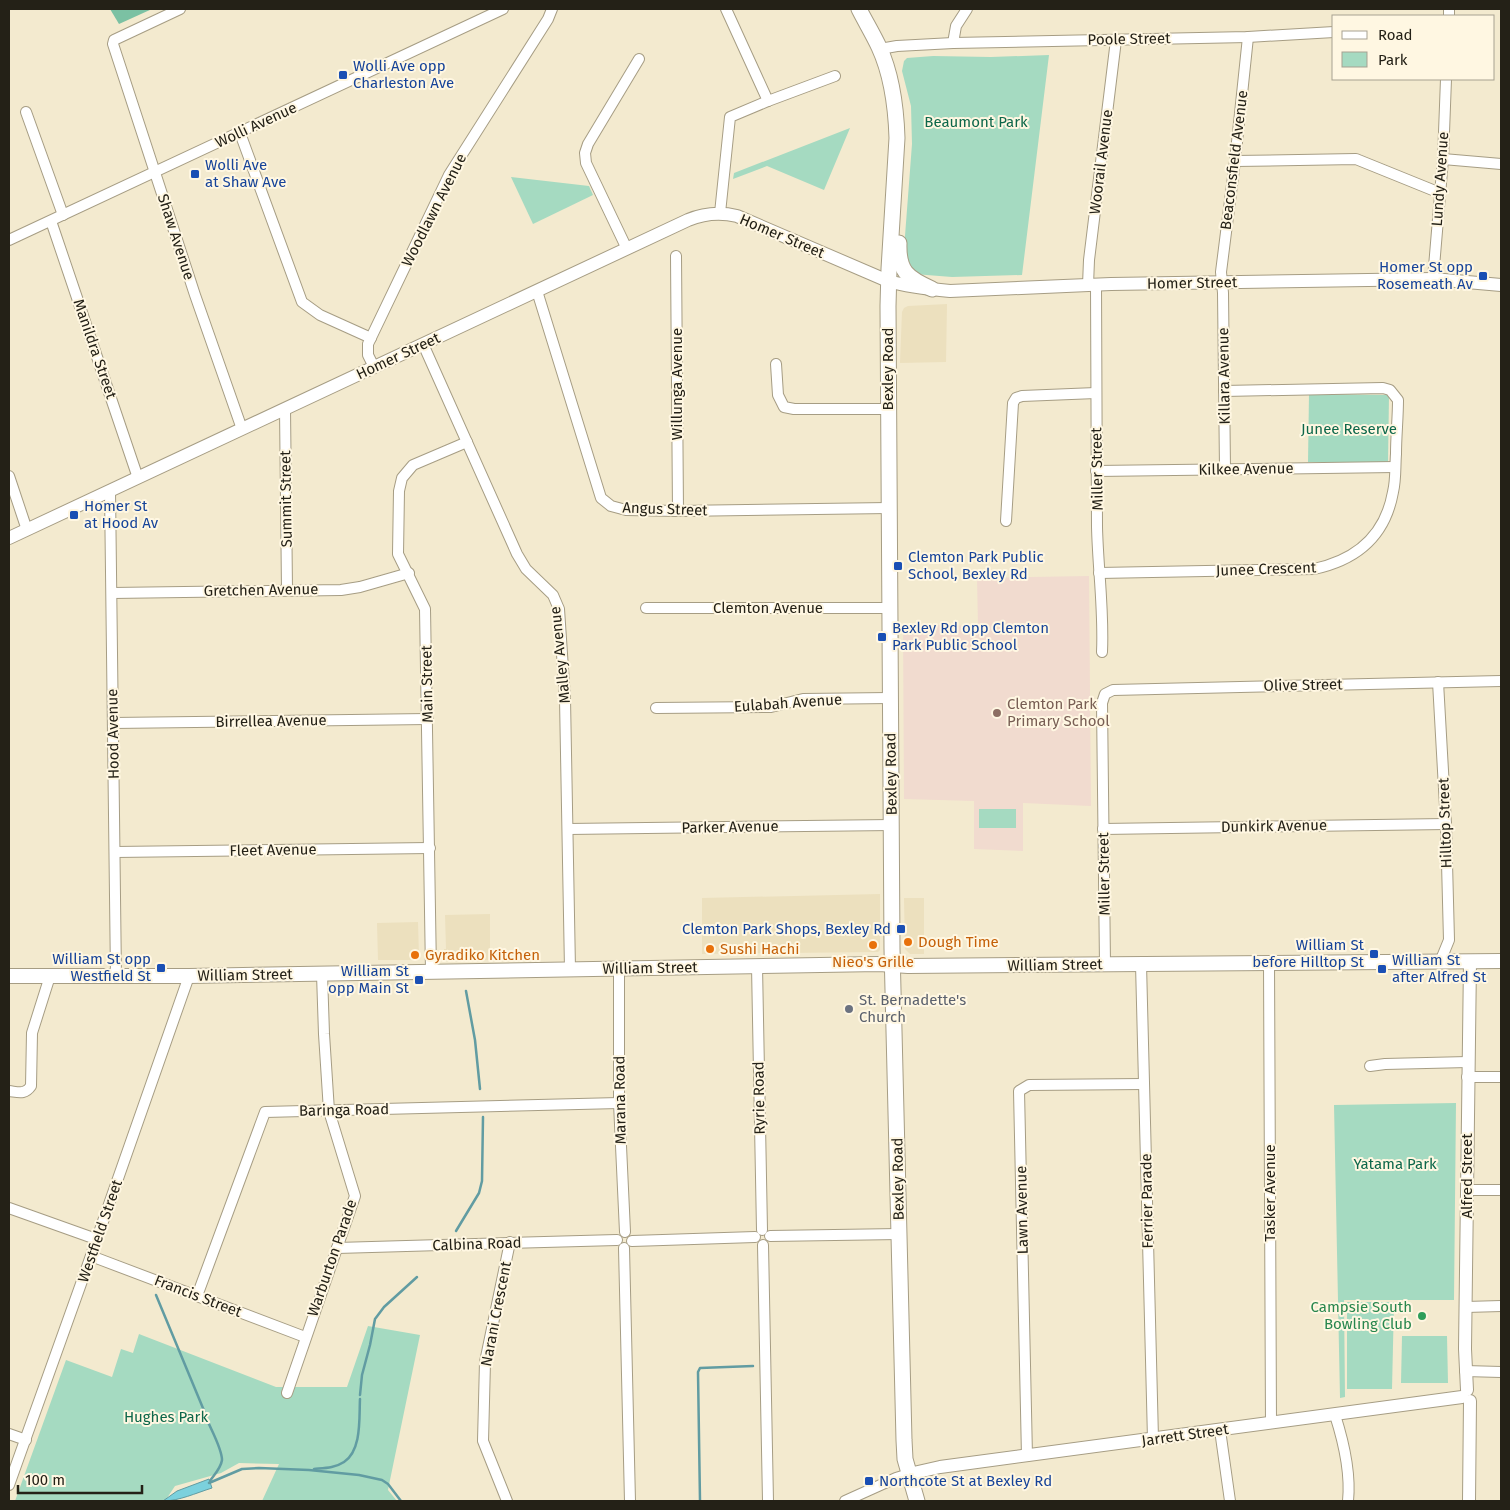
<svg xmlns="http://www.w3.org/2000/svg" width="1510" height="1510" viewBox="0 0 1510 1510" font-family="'Fira Sans',sans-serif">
	<rect width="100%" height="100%" fill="#f3eacf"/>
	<g fill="#ece0be">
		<polygon points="947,304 946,362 900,363 902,312 904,308 908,306"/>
		<polygon points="880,894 880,950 878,952 702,954 702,898"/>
		<polygon points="904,898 924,898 924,954 910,954 905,949"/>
		<polygon points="490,914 490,960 446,960 444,957 444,949 446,949 445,915"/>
		<polygon points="418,922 419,957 416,960 378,960 377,923"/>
	</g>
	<polygon fill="#f1dbcf" points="1089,576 1091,806 1023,803 1023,851 974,849 974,801 904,799 903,624 978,626 977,578"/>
	<g fill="#a5dac1">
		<polygon points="1049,55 1022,275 952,277 914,274 904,249 912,144 911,106 902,71 904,61 907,58 933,56 991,57"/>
		<polygon points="850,128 824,190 767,166 733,179 734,173"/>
		<polygon points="511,177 589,186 593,195 533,224"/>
		<polygon points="1309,394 1389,395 1388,463 1308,462"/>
		<rect x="979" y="809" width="37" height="19"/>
		<polygon points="1456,1103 1454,1300 1344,1300 1345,1397 1340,1398 1334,1105"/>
		<polygon points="1347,1302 1394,1302 1392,1389 1347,1389"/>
		<polygon points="368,1326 420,1335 390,1480 388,1490 397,1501 262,1501 279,1464 239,1463 221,1473 175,1486 165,1501 15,1501 66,1360 112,1377 121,1349 133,1353 139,1334 276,1387 347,1387"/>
		<polygon points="1402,1336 1447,1336 1448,1383 1401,1383"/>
	</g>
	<polygon fill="#7bc1a3" points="110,9 152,9 119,24"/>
	<path fill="#7bd1dd" stroke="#619ca2" d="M209,1479l3,9c-16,5 -33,13 -49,13l14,-10z"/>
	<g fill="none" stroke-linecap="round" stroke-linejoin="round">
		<g stroke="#619ca2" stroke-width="2.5">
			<polyline points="466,991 475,1040 480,1089"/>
			<polyline points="456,1231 479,1193 482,1181 483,1117"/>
			<polyline points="156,1295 205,1413"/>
			<polyline points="360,1395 362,1375 370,1345 375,1319 384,1307 417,1277"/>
			<path d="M206,1417c4,11 16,31 16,43 -1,8 -8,15 -12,21"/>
			<path d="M314,1469c10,-1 21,-1 30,-7 18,-12 15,-44 16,-63"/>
			<polyline points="209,1483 242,1469 259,1468 309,1470 359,1475 382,1480 388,1484 401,1501"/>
			<polyline points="700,1501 698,1372 700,1368 753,1366"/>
		</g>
		<defs>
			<g id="minor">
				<polyline points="180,9 114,40 113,44 195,295 242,429"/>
				<polyline points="726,9 768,101"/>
				<polyline points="1449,16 1449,9"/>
				<polyline points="953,43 956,26 967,9"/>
				<polyline points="880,49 897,46 953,43 1248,37 1334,32"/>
				<polyline points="26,112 63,215"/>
				<polyline points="240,133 302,302 320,315 371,338"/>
				<polyline points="1443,159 1501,164"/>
				<polyline points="1235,161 1356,159 1440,193"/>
				<polyline points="720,213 730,117 768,101 835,76"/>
				<polyline points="51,221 138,478"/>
				<polyline points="9,240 503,9"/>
				<polyline points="627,249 586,163 585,153 588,144 639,59"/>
				<polyline points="676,256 678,511"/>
				<polyline points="1433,279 1443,159 1446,79"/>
				<polyline points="1088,285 1089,260 1116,40"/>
				<path d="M1096,285c0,81 0,162 1,242 1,42 7,84 5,125"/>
				<polyline points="537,291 601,498 611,506 626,510 678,511 889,508"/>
				<polyline points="423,344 517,554 526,569 553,595 559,609 565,699 570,969"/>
				<polyline points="776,364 778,395 784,407 794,409 888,409"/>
				<polyline points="374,367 368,355 368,344 449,175 548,19 552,9"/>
				<polyline points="285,409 287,589"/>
				<polyline points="1225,469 1223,293 1221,272 1235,161 1248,37"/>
				<polyline points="1096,471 1395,467"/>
				<polyline points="9,476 27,530"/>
				<polyline points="110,491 116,977"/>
				<polyline points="1006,521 1013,403 1016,398 1022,396 1096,393"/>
				<path d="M1099,573l215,-4c42,-9 71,-32 79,-77 3,-12 2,-25 3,-38 0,-18 2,-36 2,-54l-8,-10 -7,-2 -159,3"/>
				<polyline points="112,593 341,590 360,587 409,573"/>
				<polyline points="646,608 890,608"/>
				<polyline points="1438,682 1446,824 1449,940 1440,962"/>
				<polyline points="656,708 771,707 803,699 890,698"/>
				<polyline points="113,723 428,719"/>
				<polyline points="568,829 892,825"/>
				<polyline points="1103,829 1446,824"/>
				<polyline points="115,852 430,848"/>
				<polyline points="1269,963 1271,1423"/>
				<polyline points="1105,964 1102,703 1105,694 1113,690 1501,681"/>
				<polyline points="1141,964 1153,1439"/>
				<polyline points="757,966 762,1230"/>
				<polyline points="619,968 619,1103 625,1232"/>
				<polyline points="431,971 425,609 398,554 399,491 402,478 413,465 467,442"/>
				<polyline points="1370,1066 1385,1064 1468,1062"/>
				<polyline points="1467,1077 1501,1077"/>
				<path d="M9,1091c9,1 16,4 22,-5l1,-53 18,-57"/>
				<polyline points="1467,1190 1501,1190"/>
				<polyline points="9,1208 96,1239"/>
				<polyline points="770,1236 899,1234"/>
				<polyline points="632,1241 755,1237"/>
				<polyline points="763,1245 768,1501"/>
				<polyline points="337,1248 617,1240"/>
				<polyline points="624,1248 630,1501"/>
				<polyline points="91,1256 305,1337"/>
				<polyline points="197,1296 265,1112 619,1103"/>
				<polyline points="1466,1307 1501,1306"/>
				<polyline points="1465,1371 1501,1372"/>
				<polyline points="287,1393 355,1196 329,1111 324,1034 322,974"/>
				<path d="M1335,1415c9,28 16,57 13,86"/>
				<polyline points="1220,1430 1230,1501"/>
				<polyline points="9,1434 26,1440"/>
				<polyline points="1027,1456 1019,1091 1029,1085 1144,1084"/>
				<polyline points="9,1485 87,1267 189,976"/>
				<polyline points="507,1501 483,1441 485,1362 510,1242"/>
				<polyline points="845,1501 896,1478 909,1474"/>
			</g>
			<g id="tertiary">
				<path d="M9,538l679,-318c17,-7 32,-8 49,-4l151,65c21,6 41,8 62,10l161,-7 322,-5 68,6"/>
				<polyline points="1467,1390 1465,1349 1470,962"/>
				<polyline points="909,1474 940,1467 1462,1397"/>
				<polyline points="1469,1501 1470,1401"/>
			</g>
			<polyline id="secondary" points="9,976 189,976 879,964 908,966 1501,961"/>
			<g id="primary">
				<path d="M859,9c6,12 14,25 20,38 13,28 17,59 18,91l-8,131 -1,37 4,643 12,491 1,19 12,42"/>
				<path d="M899,243c-1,28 8,35 33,46"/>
			</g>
		</defs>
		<use href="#minor" stroke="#a69d84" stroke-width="12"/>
		<use href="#tertiary" stroke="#a69d84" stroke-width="14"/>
		<use href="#secondary" stroke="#a69d84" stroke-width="16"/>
		<use href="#primary" stroke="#a69d84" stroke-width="17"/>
		<use href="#minor" stroke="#fff" stroke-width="10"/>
		<use href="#tertiary" stroke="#fff" stroke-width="12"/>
		<use href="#secondary" stroke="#fff" stroke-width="14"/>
		<use href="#primary" stroke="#fff" stroke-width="15"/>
	</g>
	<g fill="#1a4fb4" stroke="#fff7e2" stroke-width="2">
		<rect x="338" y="70" width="10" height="10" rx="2.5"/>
		<rect x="190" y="169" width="10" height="10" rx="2.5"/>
		<rect x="1478" y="271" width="10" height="10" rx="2.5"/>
		<rect x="69" y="510" width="10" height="10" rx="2.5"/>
		<rect x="893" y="561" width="10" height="10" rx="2.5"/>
		<rect x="877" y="632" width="10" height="10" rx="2.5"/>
		<rect x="896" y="924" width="10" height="10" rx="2.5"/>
		<rect x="1369" y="949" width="10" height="10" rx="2.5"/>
		<rect x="156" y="963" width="10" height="10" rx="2.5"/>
		<rect x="1377" y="964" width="10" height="10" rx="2.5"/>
		<rect x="414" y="975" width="10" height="10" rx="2.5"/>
		<rect x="864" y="1476" width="10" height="10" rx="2.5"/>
	</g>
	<circle fill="#8d6e63" stroke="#fff7e2" stroke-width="2" cx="997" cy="713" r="5"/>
	<g fill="#e8710a" stroke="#fff7e2" stroke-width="2">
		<circle cx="908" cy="942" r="5"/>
		<circle cx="873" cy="945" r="5"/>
		<circle cx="710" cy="949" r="5"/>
		<circle cx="415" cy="955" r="5"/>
	</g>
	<circle fill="#6b7280" stroke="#fff7e2" stroke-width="2" cx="849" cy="1009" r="5"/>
	<circle fill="#2e9e5b" stroke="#fff7e2" stroke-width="2" cx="1422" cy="1316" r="5"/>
	<g text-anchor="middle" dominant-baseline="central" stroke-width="4" stroke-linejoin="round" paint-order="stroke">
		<g font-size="15" fill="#242117" stroke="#fff7e2">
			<text transform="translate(1129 39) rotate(-1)">Poole Street</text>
			<text transform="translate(256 125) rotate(-25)">Wolli Avenue</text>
			<text transform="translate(1234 160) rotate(-83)">Beaconsfield Avenue</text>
			<text transform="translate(1101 162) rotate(-83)">Woorail Avenue</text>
			<text transform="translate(1440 179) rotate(-86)">Lundy Avenue</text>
			<text transform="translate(434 210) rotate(-63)">Woodlawn Avenue</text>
			<text transform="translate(782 236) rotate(23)">Homer Street</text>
			<text transform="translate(176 237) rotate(72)">Shaw Avenue</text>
			<text transform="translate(1192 283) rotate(-1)">Homer Street</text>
			<text transform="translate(95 349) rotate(71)">Manildra Street</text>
			<text transform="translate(398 356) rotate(-25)">Homer Street</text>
			<text transform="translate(888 369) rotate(-90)">Bexley Road</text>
			<text transform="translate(1224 376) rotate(-91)">Killara Avenue</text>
			<text transform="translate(677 384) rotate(-90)">Willunga Avenue</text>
			<text transform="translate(1097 469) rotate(-91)">Miller Street</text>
			<text transform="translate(1246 469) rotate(-1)">Kilkee Avenue</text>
			<text transform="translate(286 499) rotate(-91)">Summit Street</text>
			<text transform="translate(665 509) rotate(2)">Angus Street</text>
			<text transform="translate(1266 569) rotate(-2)">Junee Crescent</text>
			<text transform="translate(261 590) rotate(-1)">Gretchen Avenue</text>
			<text x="768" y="608">Clemton Avenue</text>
			<text transform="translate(560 655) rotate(-96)">Malley Avenue</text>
			<text transform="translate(427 684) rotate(-91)">Main Street</text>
			<text transform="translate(1303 685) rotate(-1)">Olive Street</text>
			<text transform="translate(788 703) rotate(-4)">Eulabah Avenue</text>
			<text transform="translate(271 721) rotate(-1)">Birrellea Avenue</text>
			<text transform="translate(113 734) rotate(-91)">Hood Avenue</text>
			<text transform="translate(891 774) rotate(-91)">Bexley Road</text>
			<text transform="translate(1445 823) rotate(-92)">Hilltop Street</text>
			<text transform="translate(1274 826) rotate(-1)">Dunkirk Avenue</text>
			<text transform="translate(730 827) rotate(-1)">Parker Avenue</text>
			<text transform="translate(273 850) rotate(-1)">Fleet Avenue</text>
			<text transform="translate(1104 874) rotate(-91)">Miller Street</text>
			<text transform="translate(1055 965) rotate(-1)">William Street</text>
			<text transform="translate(650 968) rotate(-1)">William Street</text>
			<text transform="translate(245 975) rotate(-1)">William Street</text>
			<text transform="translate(759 1098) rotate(-91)">Ryrie Road</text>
			<text transform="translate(620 1100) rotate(-91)">Marana Road</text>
			<text transform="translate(344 1110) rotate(-1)">Baringa Road</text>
			<text transform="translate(1467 1176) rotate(-90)">Alfred Street</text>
			<text transform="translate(898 1179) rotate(-91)">Bexley Road</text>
			<text transform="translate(1270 1193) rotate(-90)">Tasker Avenue</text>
			<text transform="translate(1147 1201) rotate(-91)">Ferrier Parade</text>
			<text transform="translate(1022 1210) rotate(-91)">Lawn Avenue</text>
			<text transform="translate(100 1231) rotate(-71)">Westfield Street</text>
			<text transform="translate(477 1244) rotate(-2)">Calbina Road</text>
			<text transform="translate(332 1258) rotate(-71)">Warburton Parade</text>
			<text transform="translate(198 1296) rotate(21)">Francis Street</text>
			<text transform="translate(496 1314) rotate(-79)">Narani Crescent</text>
			<text transform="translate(1185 1435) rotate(-8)">Jarrett Street</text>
		</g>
		<g font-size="15" fill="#164399" stroke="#fff7e2" text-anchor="start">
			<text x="353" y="66">Wolli Ave opp<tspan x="353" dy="17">Charleston Ave</tspan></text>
			<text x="205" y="165">Wolli Ave<tspan x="205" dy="17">at Shaw Ave</tspan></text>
			<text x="1473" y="267" text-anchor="end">Homer St opp<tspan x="1473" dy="17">Rosemeath Av</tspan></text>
			<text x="84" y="506">Homer St<tspan x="84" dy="17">at Hood Av</tspan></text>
			<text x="908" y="557">Clemton Park Public<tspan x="908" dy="17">School, Bexley Rd</tspan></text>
			<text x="892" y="628">Bexley Rd opp Clemton<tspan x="892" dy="17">Park Public School</tspan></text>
			<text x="891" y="929" text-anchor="end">Clemton Park Shops, Bexley Rd</text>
			<text x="1364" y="945" text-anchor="end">William St<tspan x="1364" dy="17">before Hilltop St</tspan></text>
			<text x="151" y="959" text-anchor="end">William St opp<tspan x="151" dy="17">Westfield St</tspan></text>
			<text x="1392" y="960">William St<tspan x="1392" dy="17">after Alfred St</tspan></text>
			<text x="409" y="971" text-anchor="end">William St<tspan x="409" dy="17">opp Main St</tspan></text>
			<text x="879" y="1481">Northcote St at Bexley Rd</text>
		</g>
		<g font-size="15" fill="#0d674a" stroke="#fff7e2">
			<text x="976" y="122">Beaumont Park</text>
			<text x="1349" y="429">Junee Reserve</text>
			<text x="1395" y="1164">Yatama Park</text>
			<text x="166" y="1417">Hughes Park</text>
		</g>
		<g font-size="15" fill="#785e54" stroke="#fff7e2" text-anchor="start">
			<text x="1007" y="704">Clemton Park<tspan x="1007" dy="17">Primary School</tspan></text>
		</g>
		<g font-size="15" fill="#c56008" stroke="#fff7e2" text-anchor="start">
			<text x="918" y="942">Dough Time</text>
			<text x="720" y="949">Sushi Hachi</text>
			<text x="425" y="955">Gyradiko Kitchen</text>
			<text x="873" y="962" text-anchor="middle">Nieo's Grille</text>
		</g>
		<g font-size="15" fill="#5b616d" stroke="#fff7e2" text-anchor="start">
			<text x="859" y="1000">St. Bernadette's<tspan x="859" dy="17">Church</tspan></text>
		</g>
		<g font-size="15" fill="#27864d" stroke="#fff7e2" text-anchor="end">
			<text x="1412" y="1307">Campsie South<tspan x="1412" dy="17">Bowling Club</tspan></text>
		</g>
	</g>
	<rect width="1510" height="1510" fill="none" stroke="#242117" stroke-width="20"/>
	<rect x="1332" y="15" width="162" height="65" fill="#fff7e2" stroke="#a7a191"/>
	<rect x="1342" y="31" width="25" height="8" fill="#ffffff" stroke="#a7a191"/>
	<text x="1378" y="40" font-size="15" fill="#242117">Road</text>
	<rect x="1342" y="52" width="25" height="15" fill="#a5dac1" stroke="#a7a191"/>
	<text x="1378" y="65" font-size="15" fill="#242117">Park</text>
	<path d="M18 1485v8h124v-8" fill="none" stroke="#242117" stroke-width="2.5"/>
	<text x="25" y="1485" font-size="15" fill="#242117" stroke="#fff7e2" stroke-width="4" paint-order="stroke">100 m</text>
</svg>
